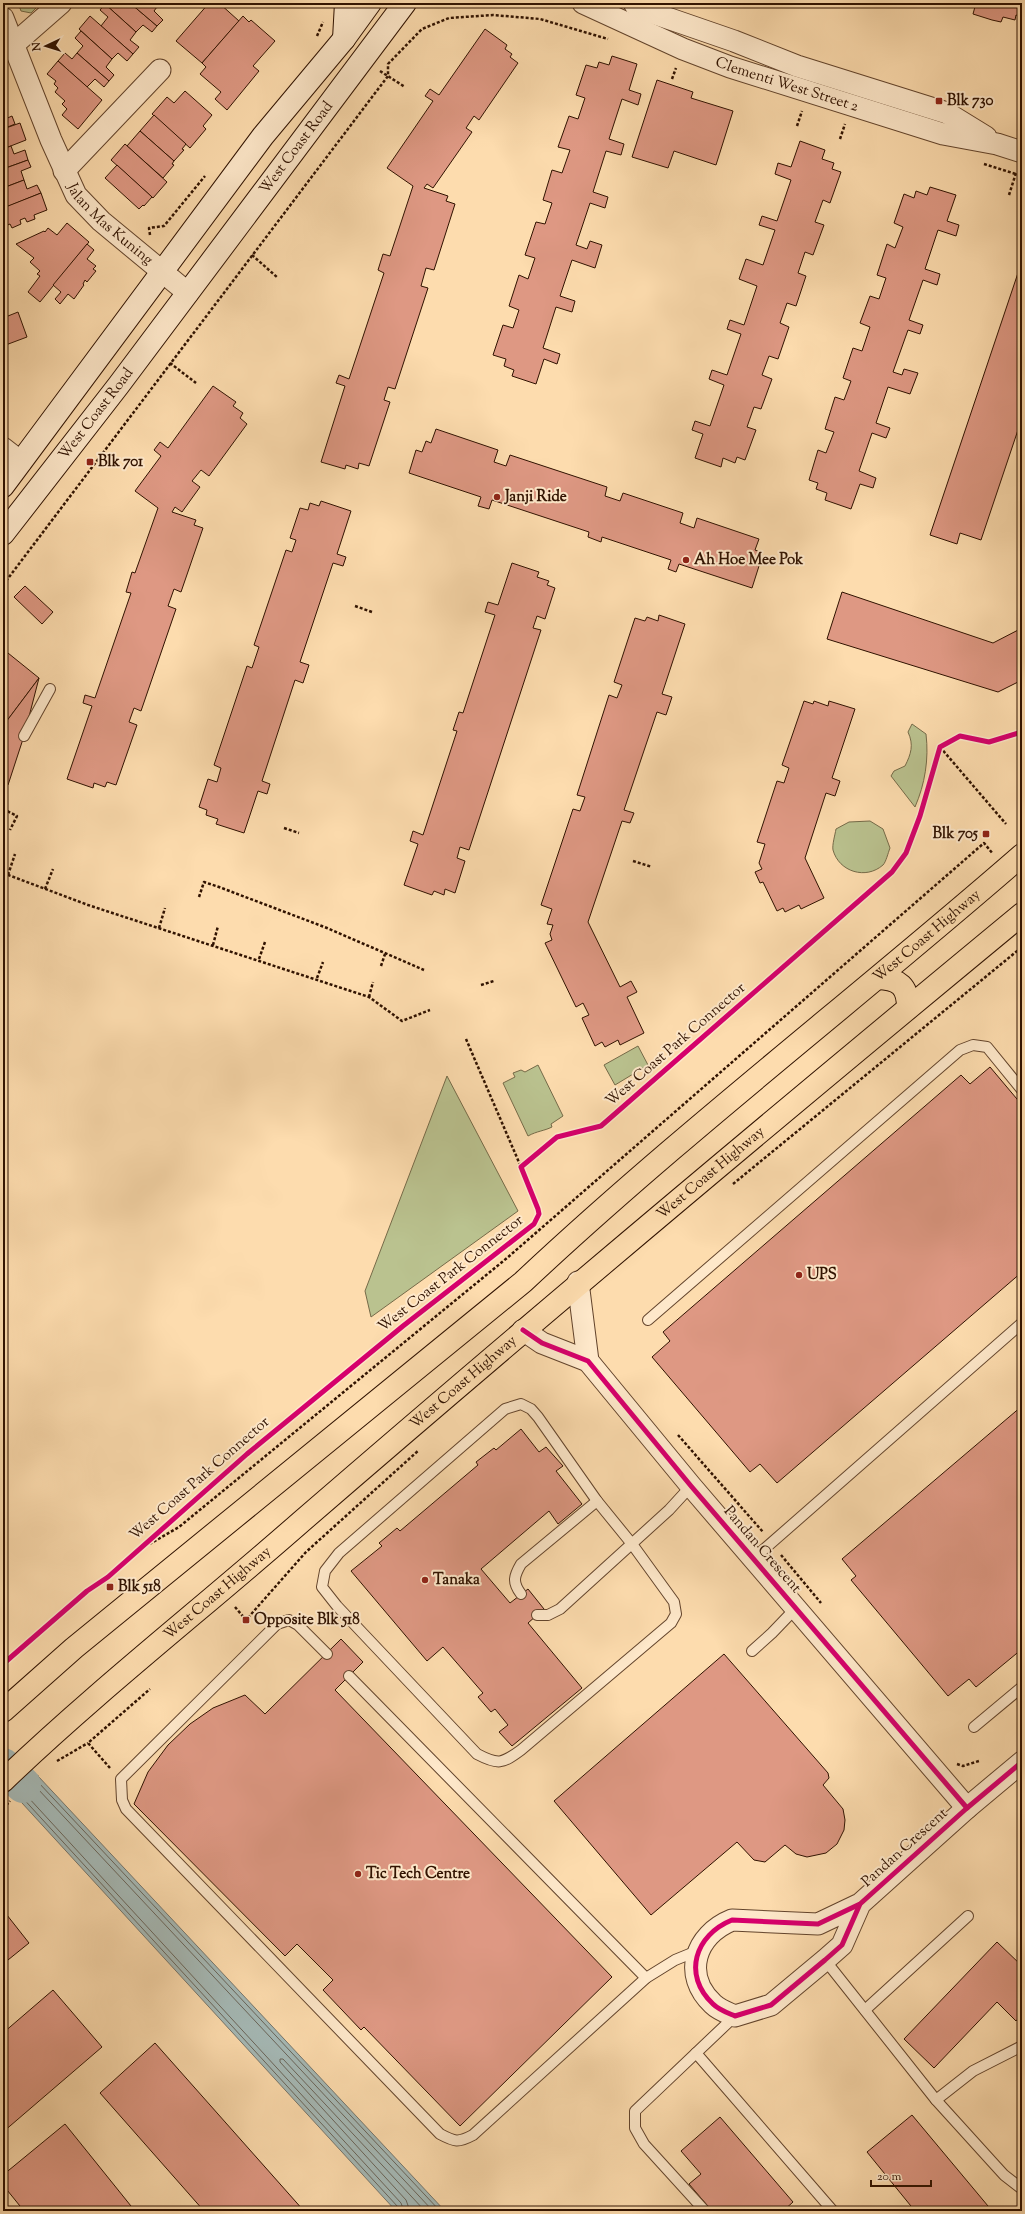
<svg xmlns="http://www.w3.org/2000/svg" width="1025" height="2214" viewBox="0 0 1025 2214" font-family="'Sorts Mill Goudy',serif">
	<rect width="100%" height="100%" fill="#fddcae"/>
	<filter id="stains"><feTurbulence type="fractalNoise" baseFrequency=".005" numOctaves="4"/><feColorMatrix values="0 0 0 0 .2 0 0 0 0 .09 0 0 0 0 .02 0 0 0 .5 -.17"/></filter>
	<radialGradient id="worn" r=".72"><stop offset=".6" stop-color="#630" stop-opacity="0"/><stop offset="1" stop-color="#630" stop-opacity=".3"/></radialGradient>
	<g fill="#bac28f" stroke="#756a48">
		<polygon points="18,3 41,3 31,13 21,11"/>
		<path d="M912,724l14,10c3,25 -1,50 -11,73l-24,-31 3,-5 11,-5c6,-12 9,-21 3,-34z"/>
		<path d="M870,821l13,8 7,19c-2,5 -4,14 -7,17 -17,15 -44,7 -50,-15 -1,-5 2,-15 3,-21l13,-7z"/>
		<polygon points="638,1046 648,1065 615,1085 604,1065"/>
		<path d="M538,1065l25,51 -12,8 1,3c-8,4 -15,4 -24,9l-25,-53 12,-6 -2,-4 8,-3 4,2z"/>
		<polygon points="447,1076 518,1211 371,1317 365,1291"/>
	</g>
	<polygon fill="#a5b9b6" stroke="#76766d" points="38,1775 38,1776 445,2211 396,2211 11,1791"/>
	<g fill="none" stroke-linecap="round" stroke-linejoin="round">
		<g stroke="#6a665b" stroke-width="1">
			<polyline points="399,2211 398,2207 19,1794 19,1791 38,1782 440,2211"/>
			<polyline points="404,2211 401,2203 27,1796 27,1793 37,1788 433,2211"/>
			<polyline points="410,2211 406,2200 280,2062 280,2059 283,2059 425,2211"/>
		</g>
		<polyline stroke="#a5b9b6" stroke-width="36" points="3,1766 23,1785"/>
	</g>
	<g fill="#de9883" stroke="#301200">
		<polygon points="104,3 130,3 157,26 152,32 143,25 136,32"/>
		<polygon points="130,3 160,3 154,11 163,20 157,26"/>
		<polygon points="209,3 219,3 239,21 202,63 176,41"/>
		<polygon points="976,3 1022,3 1022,17 1016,15 1015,20 1003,17 1001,22 992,20 973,14"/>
		<polygon points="105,4 136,32 130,40 139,47 133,54 101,26 108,17 100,10"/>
		<polygon points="90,16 133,54 127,61 118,53 112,59 79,29"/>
		<polygon points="243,16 249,22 251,20 275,41 253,66 259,71 227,110 215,99 221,92 200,74 206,67 202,63"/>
		<polygon points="485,29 507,45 505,49 512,54 510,57 518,63 479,120 474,116 466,128 472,132 433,188 427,184 424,188 448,196 446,201 455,204 434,270 426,268 421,286 428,288 395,389 388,387 384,400 390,402 369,466 359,463 358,469 346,465 345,469 321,462 345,386 336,383 339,375 349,379 384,273 378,270 383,254 390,256 413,186 387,168 433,101 425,96 430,89 439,95"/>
		<polygon points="81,31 112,59 106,67 114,75 109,81 77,53 83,46 75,38"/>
		<polygon points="65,53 72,59 77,53 109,81 104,87 95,79 87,87 58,61"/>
		<polygon points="612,56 637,64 629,90 641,94 638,105 622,99 609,139 624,144 621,155 606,151 593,192 608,197 605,208 590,203 576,245 587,249 590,241 602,245 595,268 572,260 560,296 575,301 572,312 556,307 543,348 560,354 557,364 544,359 536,384 512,376 514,370 504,366 506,359 493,355 503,325 513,328 519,310 509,306 519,275 528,279 535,258 525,255 536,222 545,224 552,203 543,200 552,170 562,173 570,150 558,147 569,116 578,119 585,98 576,95 586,65 597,68 599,62 609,65"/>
		<polygon points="58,61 102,100 78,129 62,115 67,109 62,104 65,101 55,92 58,88 54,84 56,81 47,74"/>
		<polygon points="657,80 693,92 691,98 733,111 716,165 674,151 668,168 632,157"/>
		<polygon points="185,91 212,115 203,126 206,129 190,148 152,114 167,97 174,103"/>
		<polygon points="154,115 186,144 182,149 184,150 174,161 140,131"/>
		<polygon points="12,116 15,124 3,129 3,120"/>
		<polygon points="20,123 26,140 3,149 3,129"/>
		<polygon points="140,131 174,161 172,164 174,165 163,178 127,146"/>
		<polygon points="800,141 825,150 822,159 834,163 832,169 841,172 830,203 823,200 815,222 824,225 813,255 805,252 798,273 806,276 796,306 787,303 780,323 789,327 778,359 769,356 762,375 772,379 761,409 754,407 747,427 756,430 745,460 737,457 735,463 723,458 721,467 695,458 703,434 692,430 695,421 710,426 724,385 709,379 712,370 727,375 741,334 727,329 730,320 744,325 757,286 739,279 746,259 763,265 775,230 759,225 762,216 777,221 791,180 775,174 778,163 791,167"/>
		<polygon points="125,144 167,182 153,198 111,160"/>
		<polygon points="11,146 14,154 25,150 28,160 3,169 3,149"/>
		<polygon points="28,160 31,167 21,171 24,180 3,188 3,169"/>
		<polygon points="117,165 152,197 144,206 143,205 139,209 105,178"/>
		<polygon points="24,180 27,189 37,185 41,193 4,208 3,188"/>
		<polygon points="930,187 956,195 947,221 959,225 956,236 938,230 925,269 940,274 937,285 923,280 909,320 923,325 920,334 908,330 893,372 902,375 904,369 918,373 910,394 888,387 876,423 890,428 886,438 872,433 859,471 876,478 873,488 860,484 851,509 825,500 827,493 816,489 818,483 809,480 818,450 826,453 834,432 825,429 835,397 844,400 851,381 843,378 853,348 862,351 870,327 860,323 870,296 879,299 886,278 877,275 887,244 895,248 903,227 894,223 904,194 914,198 916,191 927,195"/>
		<polygon points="41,193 47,210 34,215 35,219 27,222 25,218 20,220 21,224 12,228 10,224 3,227 3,208"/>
		<polygon points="67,223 89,242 40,302 28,292 40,276 37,274 40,271 30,262 34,258 16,244 44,231 45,232 48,228 57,235"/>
		<polygon points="87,244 94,250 87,259 96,266 93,269 96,271 87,282 85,280 83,284 84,285 74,299 68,294 60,304 55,299 61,292 53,285"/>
		<polygon points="1022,261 1022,418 981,540 960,533 957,544 930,535"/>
		<polygon points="18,312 27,337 3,346 3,318"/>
		<polygon points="213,386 236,402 233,406 243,413 240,418 247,424 209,476 201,470 192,481 200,487 182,512 175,507 172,512 196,520 194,525 203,528 181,592 174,589 168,606 176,609 141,711 134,708 129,722 137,725 116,785 107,782 105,787 94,783 93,788 67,779 92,706 83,703 85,695 95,698 131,593 126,592 132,572 135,573 158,508 135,491 161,456 154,450 160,442 168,448"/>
		<polygon points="436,429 498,450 494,462 506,466 510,455 607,487 605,496 620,501 623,493 683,513 680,523 694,528 697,518 759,539 755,550 760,552 756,565 759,566 752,588 679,564 676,572 668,569 671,560 602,537 601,542 588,537 589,532 492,500 489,509 478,506 481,497 409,473 416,450 422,452 426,441 431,443"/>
		<polygon points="321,501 351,511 337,554 346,557 343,566 333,563 300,662 309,665 303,683 295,680 262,781 270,784 267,794 258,791 244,833 216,824 218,819 206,815 207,810 199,807 208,779 217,782 221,768 214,765 247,666 252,668 259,647 254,645 286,550 292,552 296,540 290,538 300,508 308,510 310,503 319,506"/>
		<polygon points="512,563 539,572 537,577 549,581 547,585 555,588 545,619 537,616 533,628 541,630 469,850 460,847 457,858 465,861 455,893 445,889 444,895 434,891 432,895 404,885 418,844 410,841 413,831 423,835 457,731 453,730 459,712 463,713 495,615 485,612 488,602 498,605"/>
		<polygon points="25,586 53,612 42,624 14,597"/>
		<polygon points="842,592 993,643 1022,628 1022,680 998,692 827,639"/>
		<polygon points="659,615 685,624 662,694 672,697 666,715 657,712 624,810 634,813 630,823 622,821 588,922 620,987 631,981 637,992 627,997 644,1033 620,1045 618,1040 605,1047 602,1042 595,1046 582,1018 589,1015 583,1003 576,1007 545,943 552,940 550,934 553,925 547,924 552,909 541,905 573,809 580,811 585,797 577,795 609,695 617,698 622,685 614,682 635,618 645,621 647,617 658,621"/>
		<polygon points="3,649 39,678 3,726"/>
		<polygon points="39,678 24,736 8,785 3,782 3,726"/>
		<polygon points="804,701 813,704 814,701 828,706 829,701 855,709 832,778 840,781 835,796 826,793 805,858 824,898 801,909 799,905 785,912 783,908 777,911 763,882 760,883 755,872 762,869 759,863 765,844 757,842 777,781 784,783 789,768 782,765"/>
		<polygon points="990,1067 1022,1105 1022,1272 777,1483 760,1464 750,1472 652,1357 670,1341 663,1332 961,1075 970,1084"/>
		<polygon points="1022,1406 1022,1649 976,1687 969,1679 948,1696 851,1580 856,1576 842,1559"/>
		<polygon points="521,1429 539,1452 546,1447 563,1466 556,1471 582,1504 558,1524 549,1511 481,1569 510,1603 528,1589 544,1609 528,1623 582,1688 512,1746 499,1732 508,1725 495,1709 491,1712 478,1697 483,1693 443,1647 427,1661 351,1571 382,1546 379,1543 397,1528 400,1531 478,1465 476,1462 494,1448 496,1450"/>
		<polygon points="341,1639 363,1662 335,1690 612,1977 460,2126 364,2027 361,2030 323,1990 333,1980 297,1944 285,1956 134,1804 148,1772 168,1745 190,1724 213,1708 245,1695 265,1714"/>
		<polygon points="724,1654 828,1773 829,1778 823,1785 843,1809 845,1820 844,1830 837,1844 826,1853 807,1857 796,1854 785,1845 765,1862 754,1860 737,1842 651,1915 554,1801"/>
		<polygon points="3,1910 29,1943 3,1964"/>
		<polygon points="997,1942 1022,1966 1022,2014 1016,2021 997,2002 934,2068 904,2039"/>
		<polygon points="53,1990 102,2047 3,2132 3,2033"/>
		<polygon points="155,2043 304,2211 204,2211 100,2093"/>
		<polygon points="912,2115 988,2206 982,2211 915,2211 867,2152"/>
		<polygon points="720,2117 793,2202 783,2211 712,2211 689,2184 701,2174 681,2151"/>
		<polygon points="65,2124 135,2211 24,2211 3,2185 3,2175"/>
	</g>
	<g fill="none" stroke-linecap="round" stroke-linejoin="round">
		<defs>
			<g id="service">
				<polyline points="24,736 50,689"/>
				<polyline points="648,1320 960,1050 973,1045 987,1047 1022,1090"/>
				<path d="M521,1404l10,5 7,8 59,84 35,43 34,47 8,11 2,12 -5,9 -150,127c-19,14 -23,15 -44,4l-140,-148 -15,-19 3,-16 14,-18 166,-144z"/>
				<polyline points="753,1559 1022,1323"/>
				<path d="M521,1594c-9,-12 -7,-18 0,-30l76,-63"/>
				<polyline points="537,1615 548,1615 560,1609 669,1510 691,1486"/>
				<polyline points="752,1651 772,1633 796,1608"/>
				<path d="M327,1654l-29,-29 -9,-5 -12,4 -156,155 1,21 4,9 314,325c15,8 18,9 33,1l173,-157 29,-18 22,-9"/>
				<polyline points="349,1676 646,1978"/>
				<polyline points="974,1727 1022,1687"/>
				<polyline points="825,1960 936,2100 1004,2175 1022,2189"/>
				<polyline points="865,2010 968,1916"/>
				<polyline points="696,2053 833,2211"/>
				<polyline points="936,2100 973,2071 1022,2046"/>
				<polyline points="705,2211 644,2144 635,2128 635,2111 735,2016"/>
			</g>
			<g id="minor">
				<path id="s1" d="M583,3l100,46 47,18 213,67 54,10 25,8"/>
				<polyline points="635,5 650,12 734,41 797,66 947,113 986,137"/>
				<path id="s2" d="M3,18l48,122 25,55 25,26 87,72"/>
				<polyline points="13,45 61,3"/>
				<polyline points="64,171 160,70"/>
				<polyline points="3,448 21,462"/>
				<polyline points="578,1282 588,1361"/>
				<polyline points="523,1330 542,1343 588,1361 691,1486 967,1808"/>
				<path d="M860,1904l-18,41 -17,15 -54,45 -36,11c-7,-3 -16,-6 -22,-12 -31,-29 -18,-69 19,-84l86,4 42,-20 107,-96 55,-46"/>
			</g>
			<g id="secondary">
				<polyline points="641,3 650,12"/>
				<polyline points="344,39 346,3"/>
				<polyline points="3,486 263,136 344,39 370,3"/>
				<path id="s3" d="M3,534l115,-148 287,-383"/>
			</g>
			<g id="trunk">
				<path d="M878,978c21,1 30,8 30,30"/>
				<path id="s4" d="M3,1711l71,-63 449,-366c160,-150 334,-283 499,-427"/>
				<path id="s5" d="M3,1781c95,-91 200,-173 299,-260 238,-206 478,-407 720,-607"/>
			</g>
		</defs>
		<use href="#service" stroke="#63442c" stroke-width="12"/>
		<use href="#minor" stroke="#63442c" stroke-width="23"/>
		<use href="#secondary" stroke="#301200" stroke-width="24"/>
		<use href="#trunk" stroke="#301200" stroke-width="24"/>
		<g stroke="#301200" stroke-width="2.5" stroke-dasharray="3 2" stroke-linecap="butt">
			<polyline points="317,36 323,22"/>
			<polyline points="380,71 405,87"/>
			<polyline points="672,79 676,68"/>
			<polyline points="797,126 802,111"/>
			<polyline points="840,139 845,124"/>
			<polyline points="984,164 1022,176"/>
			<polyline points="1009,195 1016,173"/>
			<polyline points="150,235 149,228 164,226 205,176"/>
			<polyline points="252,255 278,278"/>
			<polyline points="170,363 196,383"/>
			<polyline points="3,585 388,76 388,64 422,29 449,18 493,15 540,19 608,39"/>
			<polyline points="355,606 372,612"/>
			<polyline points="940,747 1006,824"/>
			<polyline points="3,809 17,816 10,830"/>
			<polyline points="284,828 299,833"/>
			<polyline points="633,861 652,867"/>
			<polyline points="3,873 88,905 369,997 402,1021 430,1010"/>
			<polyline points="8,875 15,854"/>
			<polyline points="45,889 53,869"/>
			<polyline points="199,897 204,882 219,887 327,928 424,970"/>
			<polyline points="159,928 165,908"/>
			<polyline points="213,945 218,926"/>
			<polyline points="259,959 265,942"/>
			<polyline points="381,966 385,954"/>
			<polyline points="317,978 323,962"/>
			<polyline points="481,985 494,981"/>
			<polyline points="369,997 373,982"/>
			<polyline points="466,1039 521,1167"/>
			<polyline points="733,1184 1022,947"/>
			<polyline points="678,1435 763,1532"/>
			<polyline points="132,1554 179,1527 507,1258 984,843 993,854"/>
			<polyline points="781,1555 821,1603"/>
			<polyline points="235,1607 246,1620 306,1552 419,1450"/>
			<polyline points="57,1761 88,1743"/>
			<polyline points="957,1764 963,1766 979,1761"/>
			<polyline points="110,1768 88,1743 150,1689"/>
			<polyline points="3,1809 10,1801"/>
		</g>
		<use href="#service" stroke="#fee8ca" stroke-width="10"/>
		<use href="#minor" stroke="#fee8ca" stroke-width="21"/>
		<use href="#secondary" stroke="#fee8ca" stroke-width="22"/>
		<use href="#trunk" stroke="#fddcae" stroke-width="22"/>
		<defs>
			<g id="cycleway">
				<polyline points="523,1330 542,1343 588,1361 691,1486 967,1808"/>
				<polyline points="3,1664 87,1591 108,1577 247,1454 403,1326 534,1224 539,1214 538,1209 521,1167 557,1137 601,1126 892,872 906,853 920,816 940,747 960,736 989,742 1022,732"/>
				<path d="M860,1904l-18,41 -17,15 -54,45 -36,11c-7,-3 -16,-6 -22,-12 -31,-29 -18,-69 19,-84l86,4 42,-20 107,-96 55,-46"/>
			</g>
		</defs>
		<use href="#cycleway" stroke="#fee8ca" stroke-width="8"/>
		<use href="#cycleway" stroke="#d6006c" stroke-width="5"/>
	</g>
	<g fill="#8f2418" stroke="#fee8ca" stroke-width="1.5">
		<rect x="935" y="97" width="8" height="8" rx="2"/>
		<rect x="86" y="458" width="8" height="8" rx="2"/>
		<circle cx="497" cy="497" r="4"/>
		<circle cx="686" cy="560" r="4"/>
		<rect x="982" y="830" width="8" height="8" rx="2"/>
		<circle cx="799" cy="1275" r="4"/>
		<circle cx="425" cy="1580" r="4"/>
		<rect x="106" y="1583" width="8" height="8" rx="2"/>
		<rect x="242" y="1616" width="8" height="8" rx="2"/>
		<circle cx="358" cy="1874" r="4"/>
	</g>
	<g text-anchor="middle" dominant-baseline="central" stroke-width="4" stroke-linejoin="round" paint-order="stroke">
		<g font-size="15" fill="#301200" stroke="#fee8ca">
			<text stroke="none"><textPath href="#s1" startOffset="220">Clementi West Street 2</textPath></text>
			<text stroke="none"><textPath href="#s3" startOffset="485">West Coast Road</textPath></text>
			<text stroke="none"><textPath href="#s2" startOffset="236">Jalan Mas Kuning</textPath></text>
			<text stroke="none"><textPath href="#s3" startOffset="152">West Coast Road</textPath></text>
			<text stroke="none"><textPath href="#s4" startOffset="1206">West Coast Highway</textPath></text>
			<text transform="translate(676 1045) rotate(-41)">West Coast Park Connector</text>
			<text stroke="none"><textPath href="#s5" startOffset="933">West Coast Highway</textPath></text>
			<text transform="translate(451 1274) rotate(-38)">West Coast Park Connector</text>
			<text stroke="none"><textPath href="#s5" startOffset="609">West Coast Highway</textPath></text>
			<text transform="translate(200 1479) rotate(-41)">West Coast Park Connector</text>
			<text transform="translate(762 1550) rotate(49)">Pandan Crescent</text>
			<text stroke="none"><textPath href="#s5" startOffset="285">West Coast Highway</textPath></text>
			<text transform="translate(905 1848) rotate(-42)">Pandan Crescent</text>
		</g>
		<g font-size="15" font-weight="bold" fill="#301200" stroke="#fee8ca" text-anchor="start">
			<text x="947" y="101">Blk 730</text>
			<text x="98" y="462">Blk 701</text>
			<text x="505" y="497">Janji Ride</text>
			<text x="694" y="560">Ah Hoe Mee Pok</text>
			<text x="978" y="834" text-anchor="end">Blk 705</text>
			<text x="807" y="1275">UPS</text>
			<text x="433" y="1580">Tanaka</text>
			<text x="118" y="1587">Blk 518</text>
			<text x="254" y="1620">Opposite Blk 518</text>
			<text x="366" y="1874">Tic Tech Centre</text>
		</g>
	</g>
	<rect width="1025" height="2214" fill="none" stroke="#fddcae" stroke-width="16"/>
	<rect x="4" y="4" width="1017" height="2206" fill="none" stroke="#301200" stroke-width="2"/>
	<rect x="8" y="8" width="1009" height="2198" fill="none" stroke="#301200"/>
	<g transform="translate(46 46) rotate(266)" stroke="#fee8ca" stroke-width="3" paint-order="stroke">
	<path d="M0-3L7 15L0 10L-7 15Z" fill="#301200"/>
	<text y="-6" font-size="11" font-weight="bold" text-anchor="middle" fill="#301200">N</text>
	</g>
	<path d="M871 2180v6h60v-6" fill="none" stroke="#301200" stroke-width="2"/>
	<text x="877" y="2180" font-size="12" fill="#301200" stroke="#fee8ca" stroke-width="3" paint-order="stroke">20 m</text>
	<rect width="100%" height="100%" filter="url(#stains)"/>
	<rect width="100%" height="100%" fill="url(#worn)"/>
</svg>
